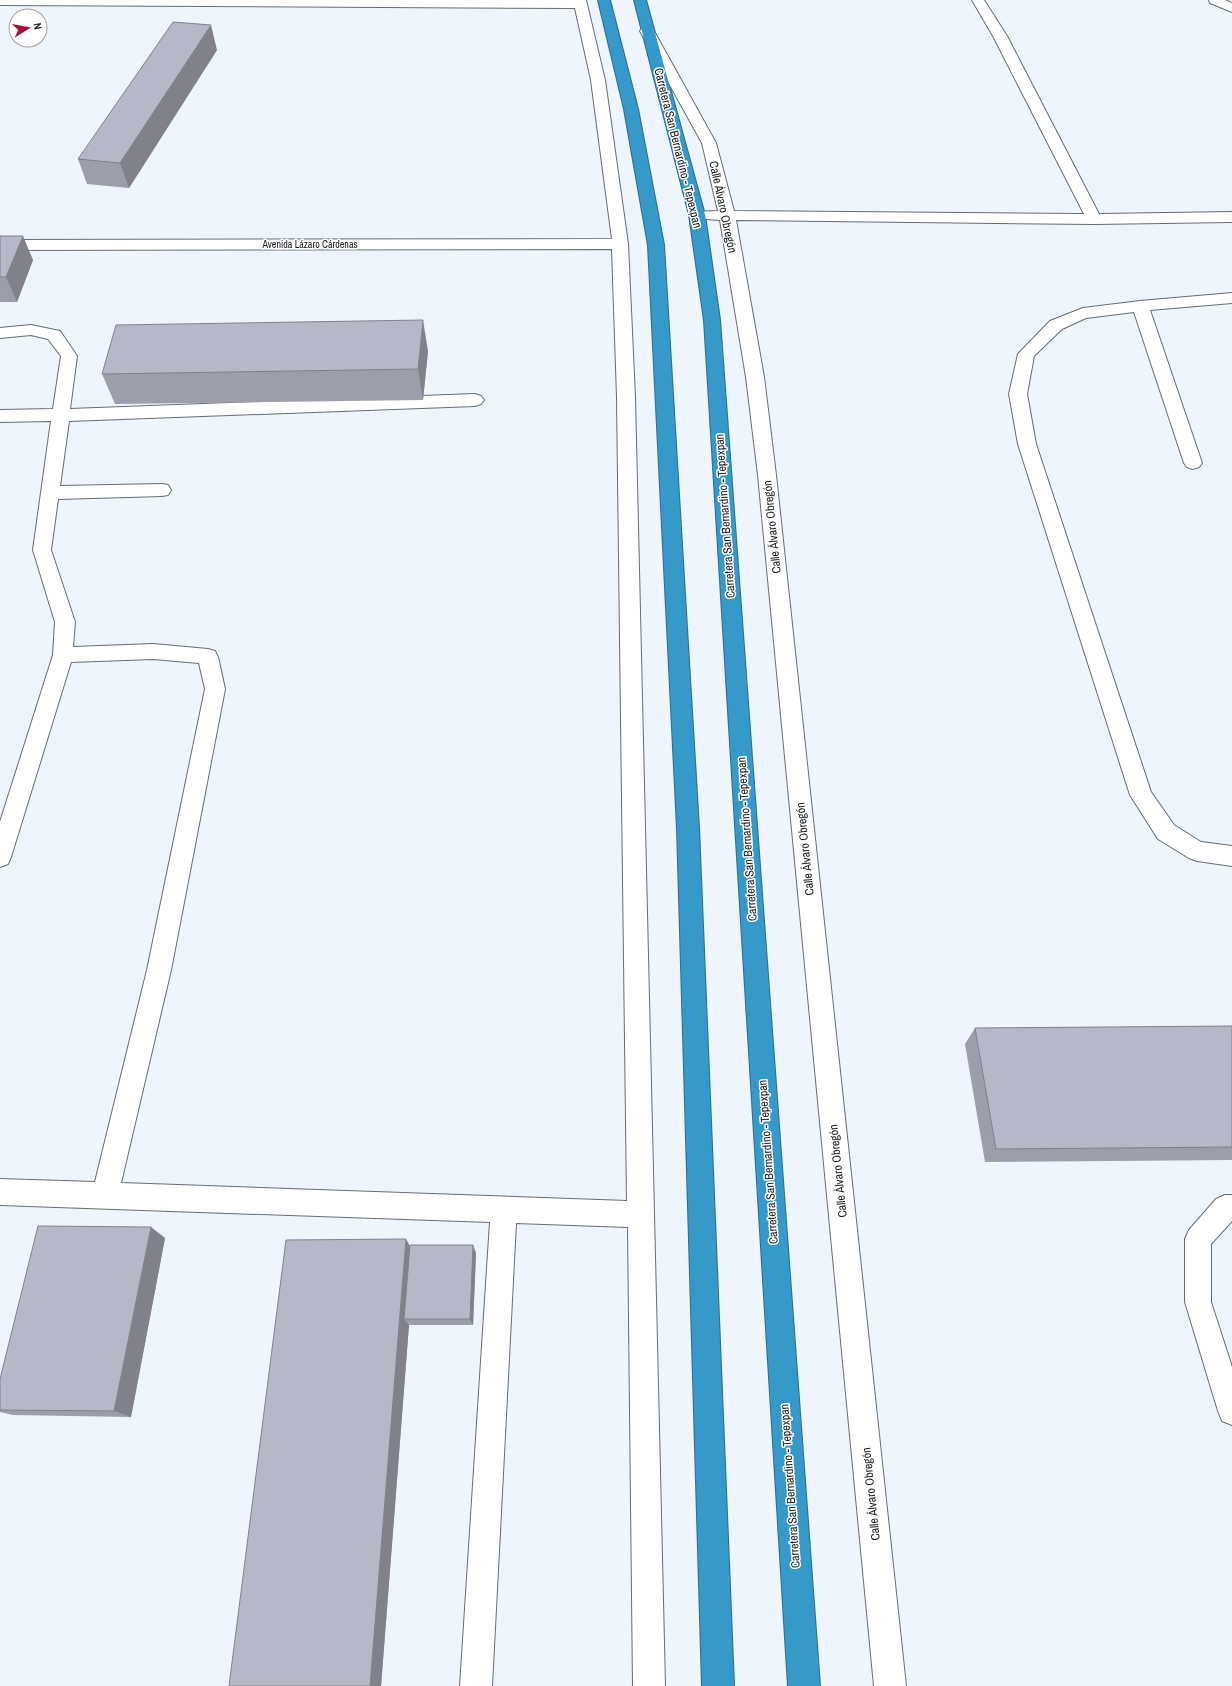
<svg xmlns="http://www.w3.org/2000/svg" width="1232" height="1686" viewBox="0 0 1232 1686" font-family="'Archivo Narrow',sans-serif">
	<rect width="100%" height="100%" fill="#eff5fc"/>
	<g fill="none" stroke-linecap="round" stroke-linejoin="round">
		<defs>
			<g id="minor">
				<polygon points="0,0 586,0 605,80 628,244 635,397 665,1686 633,1686 628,1227 516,1223 492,1686 460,1686 490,1222 0,1205 0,1179 95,1182 147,970 205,689 199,663 153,659 71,662 11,857 8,864 0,867 0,822 53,655 55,622 33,550 51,421 0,422 0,410 53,409 61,356 48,339 31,335 0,338 0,328 31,325 60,331 77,356 70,409 475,394 481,396 484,400 481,404 475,406 69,421 60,486 162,484 168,485 171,490 168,495 162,496 58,499 51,550 75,622 73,647 153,644 208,649 215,651 218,657 225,689 171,970 121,1183 627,1201 617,397 612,249 0,250 0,240 612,239 591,80 575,8 0,5"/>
				<polygon points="972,0 984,0 1007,36 1099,214 1232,212 1232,222 1094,224 736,220 764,377 776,475 906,1686 874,1686 758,475 746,377 720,220 692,218 689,215 692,212 718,211 702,143 640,31 642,28 652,28 654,31 716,143 734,211 1084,214 993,36"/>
				<polygon points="1209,0 1225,0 1232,3 1232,12 1210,3"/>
				<polygon points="1232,293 1232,303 1150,310 1202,463 1199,467 1193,469 1187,467 1184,463 1134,312 1086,318 1062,329 1034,356 1027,394 1036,444 1151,792 1174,825 1201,842 1232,846 1232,866 1197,861 1189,858 1158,839 1130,795 1018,444 1009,394 1018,354 1050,321 1083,308 1140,301"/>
				<polygon points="1225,1195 1232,1195 1232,1221 1211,1244 1211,1302 1232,1367 1232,1425 1222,1421 1218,1411 1185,1302 1185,1239 1189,1230 1216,1199"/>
			</g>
			<g id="highway">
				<polygon points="598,0 610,0 638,109 664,245 699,828 734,1686 702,1686 677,828 648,245 624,109"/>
				<polygon points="634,0 646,0 705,215 720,320 820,1686 788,1686 704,320 689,215"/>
			</g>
		</defs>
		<use href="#minor" stroke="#656c78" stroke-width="2"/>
		<use href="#highway" stroke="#2b6d8e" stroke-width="2"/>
		<use href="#minor" fill="#fff" fill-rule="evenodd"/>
		<use href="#highway" fill="#3599c9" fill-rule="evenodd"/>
	</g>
	<g fill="#9d9eab">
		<polygon points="217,50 129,188 87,184 78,159"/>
		<polygon points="0,236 33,260 17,302 0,302"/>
		<polygon points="428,351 423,400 115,404 102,374"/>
		<polygon points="1232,1026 1232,1160 985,1162 965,1044 975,1028"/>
		<polygon points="165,1238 131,1417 13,1415 0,1412 0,1379"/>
		<polygon points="410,1245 476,1253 473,1325 409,1325 381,1686 229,1686"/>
	</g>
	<g fill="#80818b">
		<polygon points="211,25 217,50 129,188 120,163"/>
		<polygon points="23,236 33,260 17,302 6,277"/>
		<polygon points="423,320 428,351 423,400 418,369"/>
		<polygon points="151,1227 165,1238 131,1417 114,1411"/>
		<polygon points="406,1239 414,1253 404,1319 409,1325 381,1686 370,1686"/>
		<polygon points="473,1245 476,1253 473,1325 470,1319"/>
	</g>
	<g fill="#b7b8c7" stroke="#80818b">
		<polygon points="173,22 211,25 120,163 78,159"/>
		<polygon points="0,236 23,236 6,277 0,277"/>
		<polygon points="423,320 418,369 102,374 116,325"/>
		<polygon points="1232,1026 1232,1147 996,1149 975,1028"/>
		<polygon points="38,1226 151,1227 114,1411 0,1410 0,1379"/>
		<polygon points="406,1239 370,1686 229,1686 286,1240"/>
		<polygon points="410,1245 473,1245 470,1319 404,1319"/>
	</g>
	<g text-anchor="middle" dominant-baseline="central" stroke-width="3" stroke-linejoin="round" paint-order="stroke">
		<g font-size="10" fill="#181b20" stroke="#fff">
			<text x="310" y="244">Avenida Lázaro Cárdenas</text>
		</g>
		<g font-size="12" fill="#181b20" stroke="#fff">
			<text transform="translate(678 148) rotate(76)">Carretera San Bernardino - Tepexpan</text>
			<text transform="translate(723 207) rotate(78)">Calle Álvaro Obregón</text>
			<text transform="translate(725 516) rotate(-94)">Carretera San Bernardino - Tepexpan</text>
			<text transform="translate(772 527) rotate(-96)">Calle Álvaro Obregón</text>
			<text transform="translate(747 839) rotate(-94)">Carretera San Bernardino - Tepexpan</text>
			<text transform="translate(805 849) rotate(-96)">Calle Álvaro Obregón</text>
			<text transform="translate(768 1162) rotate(-94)">Carretera San Bernardino - Tepexpan</text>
			<text transform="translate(838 1171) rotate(-96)">Calle Álvaro Obregón</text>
			<text transform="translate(790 1486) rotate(-94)">Carretera San Bernardino - Tepexpan</text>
			<text transform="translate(871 1494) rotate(-96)">Calle Álvaro Obregón</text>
		</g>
	</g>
	<g transform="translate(28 28) rotate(79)"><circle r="19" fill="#ffffff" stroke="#a3a4a6"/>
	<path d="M0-3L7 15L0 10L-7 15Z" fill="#a70d36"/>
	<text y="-6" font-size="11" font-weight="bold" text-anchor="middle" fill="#181b20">N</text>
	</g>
</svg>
